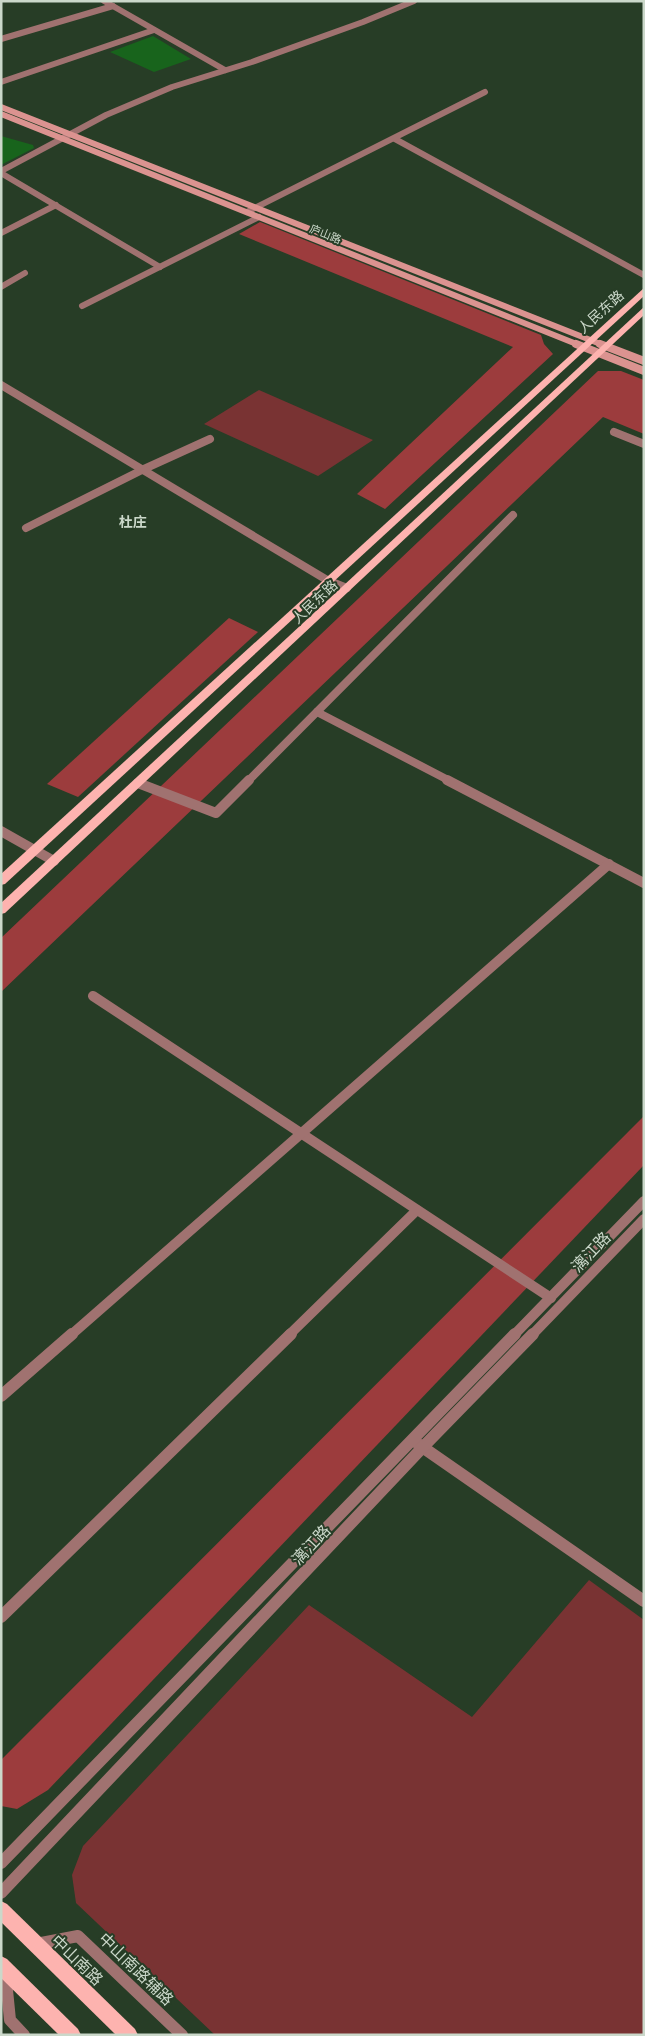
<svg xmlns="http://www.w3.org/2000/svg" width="645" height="2036" viewBox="0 0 645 2036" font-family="Georgia,'Noto Sans SC',serif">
	<rect width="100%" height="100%" fill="#273d26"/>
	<g fill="#793333">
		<polygon points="259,390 373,440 318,476 204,424"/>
		<polygon points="589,1580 644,1620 644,2035 215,2035 76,1903 72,1875 83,1846 309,1605 472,1717"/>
	</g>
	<g fill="#9c3c3d">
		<polygon points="260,222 541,335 544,344 553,354 385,509 357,494 513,347 239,234"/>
		<polygon points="598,371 621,371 644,380 644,434 603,417 1,992 1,938"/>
		<polygon points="229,618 258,632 78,797 47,784"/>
		<polygon points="644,1116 644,1165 48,1790 17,1809 1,1806 1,1760"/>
	</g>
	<g fill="#18641c">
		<polygon points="153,36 191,59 154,72 110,52"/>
		<polygon points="1,136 33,145 34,148 1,165"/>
	</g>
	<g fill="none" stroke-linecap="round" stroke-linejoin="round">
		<g stroke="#a07270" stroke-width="6">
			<polyline points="104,1 225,70"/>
			<polyline points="1,39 113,6"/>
			<polyline points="1,82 154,30"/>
			<polyline points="395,139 644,275"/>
			<polyline points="1,171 106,115 172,87 252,62 363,22 414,1"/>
			<polyline points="1,173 160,267"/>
			<polyline points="247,212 485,92"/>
			<polyline points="1,233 56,205"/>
			<polyline points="1,287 25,273"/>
			<polyline points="82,306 259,217"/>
		</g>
		<g stroke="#a07270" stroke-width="8">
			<polyline points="614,432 644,444"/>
			<polyline points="26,528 144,469 210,439"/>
			<polyline points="317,712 450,781"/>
			<polyline points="248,781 513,515"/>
		</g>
		<g stroke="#a07270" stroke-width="10">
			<polyline points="447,780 644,883"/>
			<polyline points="138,783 216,813 249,780"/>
			<polyline points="1,831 54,861"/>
			<polyline points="93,996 551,1298"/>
			<polyline points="71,1335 609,864"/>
			<polyline points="289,1335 417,1210"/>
		</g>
		<g stroke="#a07270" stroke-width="12">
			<polyline points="1,1396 72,1334"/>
			<polyline points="418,1444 644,1601"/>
			<polyline points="1,1617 291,1334"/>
			<polyline points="36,1944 78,1936 182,2035"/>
			<polyline points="5,1970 10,2020 24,2035"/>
		</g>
		<polyline stroke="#a07270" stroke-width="8" points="1,385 327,580 347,588"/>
		<g stroke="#a07270" stroke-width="10">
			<polyline points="514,1335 644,1201"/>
			<polyline points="532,1335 644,1219"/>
		</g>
		<g stroke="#a07270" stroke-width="12">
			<polyline points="1,1863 515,1334"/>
			<polyline points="1,1893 423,1447 533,1334"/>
		</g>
		<g stroke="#db9390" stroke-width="6">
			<polyline points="1,107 603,345"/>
			<polyline points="1,114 579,345"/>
		</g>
		<g stroke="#db9390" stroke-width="8">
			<polyline points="576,344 644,371"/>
			<polyline points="600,344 644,361"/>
		</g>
		<g fill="#fdb3af" fill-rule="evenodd">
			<polygon points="644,288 644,296 5,884 1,885 1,874"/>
			<polygon points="644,307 644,315 5,913 1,914 1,903"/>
			<polygon points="1,1901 7,1904 135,2029 138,2035 116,2035 1,1922"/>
			<polygon points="1,1956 7,1959 78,2029 81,2035 59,2035 1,1978"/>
		</g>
	</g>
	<g text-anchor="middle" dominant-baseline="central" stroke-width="4" stroke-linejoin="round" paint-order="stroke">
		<g font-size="11" fill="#cbd8ca" stroke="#273d26">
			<text transform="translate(326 233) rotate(22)">庐山路</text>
		</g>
		<g font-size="14" fill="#cbd8ca" stroke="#273d26">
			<text transform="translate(600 311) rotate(-42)">人民东路</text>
			<text transform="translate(314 601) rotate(-43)">人民东路</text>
		</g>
		<g font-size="14" font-weight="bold" fill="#cbd8ca" stroke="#273d26">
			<text x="133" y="521">杜庄</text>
		</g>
		<g font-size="16" fill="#cbd8ca" stroke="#273d26">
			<text transform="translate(590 1251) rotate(-46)">漓江路</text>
			<text transform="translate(310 1544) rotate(-47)">漓江路</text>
			<text transform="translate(78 1959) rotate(44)">中山南路</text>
			<text transform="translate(137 1968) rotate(44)">中山南路辅路</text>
		</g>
	</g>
	<rect width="645" height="2036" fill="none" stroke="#cbd8ca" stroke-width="5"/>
</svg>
